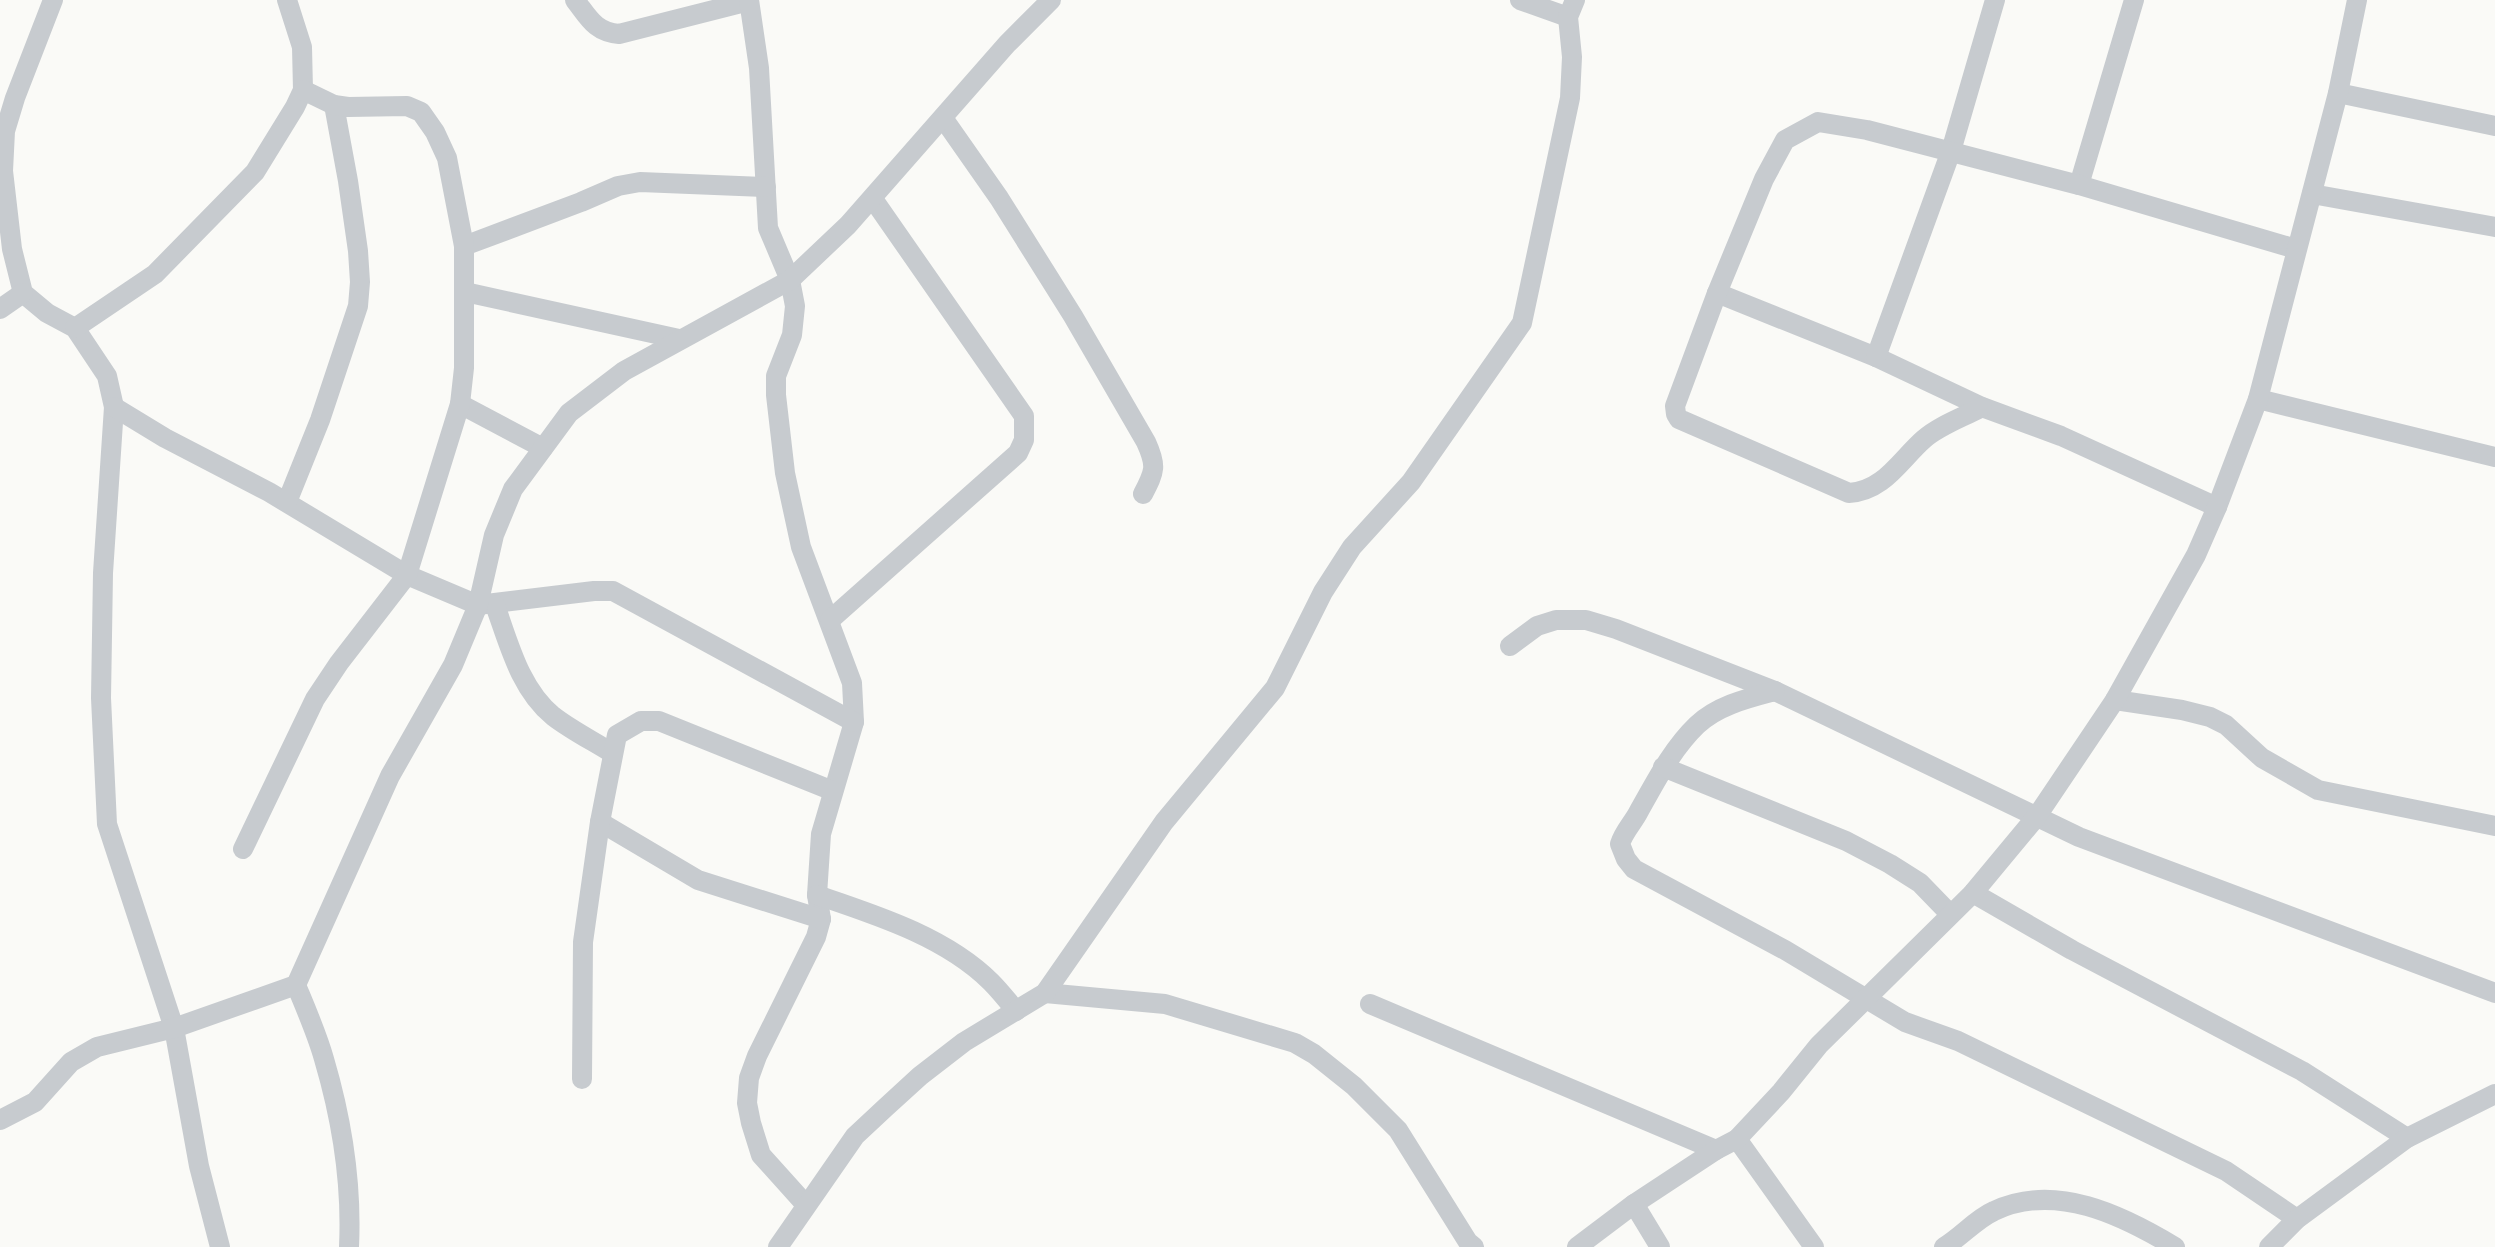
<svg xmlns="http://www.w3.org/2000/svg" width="2495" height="1247" viewBox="0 0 2495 1247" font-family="Montserrat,sans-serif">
	<rect width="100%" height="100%" fill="#fafaf7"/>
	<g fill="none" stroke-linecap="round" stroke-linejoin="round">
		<g stroke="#c7cbcf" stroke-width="20">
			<polyline points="53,0 15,98 5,131 3,171 12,249 23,293 47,313 75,328 107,376 114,407 103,573 101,698 107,824 174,1028 199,1166 220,1247"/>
			<path d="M575,0c14,18 20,32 44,34l130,-33"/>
			<polyline points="749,0 759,68 768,228 790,280 795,306 792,335 776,376 776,395 785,473 801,547 852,683 854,722 821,834 817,895 821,919 816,937 757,1056 749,1078 747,1103 751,1123 761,1155 806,1205"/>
			<polyline points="1520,0 1568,17"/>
			<polyline points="2338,93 2495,126"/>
			<path d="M943,118l56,80 74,118 73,126c11,24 9,29 -3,52"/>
			<polyline points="2079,185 2134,0"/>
			<polyline points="2312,194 2495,227"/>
			<polyline points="464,246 581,202 618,186 640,182 766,187"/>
			<polyline points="465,292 679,339"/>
			<polyline points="1717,293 1876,357 1982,407 2061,436 2217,507"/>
			<polyline points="0,309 23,293"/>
			<polyline points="75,328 155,274 255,172 295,107 303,90 302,47 287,0"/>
			<polyline points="1876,357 1951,151 1995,0"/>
			<polyline points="2258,399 2495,457"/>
			<polyline points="460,404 543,448"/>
			<polyline points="114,407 165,438 269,492 407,575 478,605 594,591 613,591 854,722"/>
			<path d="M1982,407c-18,10 -42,18 -58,32 -24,21 -40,52 -75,54l-170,-74 -3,-5 -1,-8 42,-113 47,-114 21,-39 33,-18 49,8 212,55 217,64"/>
			<polyline points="287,502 320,420 358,306 360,282 358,251 348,181 334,105"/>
			<path d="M495,605c14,39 25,84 58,111 18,14 40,25 59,37"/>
			<polyline points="830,620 1018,453 1024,440 1024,416 873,199"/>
			<polyline points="1510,646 1537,626 1556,620 1586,620 1616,629 1775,691 2079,837 2495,993"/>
			<path d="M1775,691c-26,7 -57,14 -78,34 -25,24 -41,56 -58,86 -6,12 -15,20 -19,33l6,15 8,10 151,81 120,72 53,19 268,130 71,48"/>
			<polyline points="2115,700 2182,710 2210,717 2226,725 2262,758 2318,790 2495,826"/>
			<polyline points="1663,767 1846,841 1890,864 1920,883 1950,914"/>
			<polyline points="600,822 698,880 821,919"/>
			<polyline points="243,849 315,699 339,663 407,575 460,404 464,368 464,246 447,158 435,132 421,112 407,106 348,107 334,105 303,90"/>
			<polyline points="1973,893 2072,950 2302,1071 2407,1138"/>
			<path d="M817,895c59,20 129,42 174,87 9,9 17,19 25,29"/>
			<path d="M296,985c10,24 21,49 28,74 18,61 28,125 25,188"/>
			<polyline points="1045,993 1165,1004 1295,1043 1314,1054 1354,1086 1398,1130 1468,1242 1474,1247"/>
			<polyline points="1370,1004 1716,1150"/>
			<polyline points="582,1079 583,942 600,822 617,735 641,721 659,721 833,791"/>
			<polyline points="0,1120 35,1102 71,1062 97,1047 174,1028 296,985 390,776 453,665 478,605 494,535 513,489 569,413 624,371 790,280 848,225 1007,44 1051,0"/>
			<polyline points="1737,1139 1814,1247"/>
			<polyline points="1634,1204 1660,1247"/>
			<polyline points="778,1247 855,1136 885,1108 920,1076 964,1042 1045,993 1164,822 1275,688 1323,592 1352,547 1411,482 1522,323 1570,98 1572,57 1568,17 1575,0"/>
			<polyline points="1577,1247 1634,1204 1716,1150 1737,1139 1781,1092 1819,1045 1973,893 2037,816 2115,700 2196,555 2217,507 2258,399 2338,93 2357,0"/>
			<path d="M1944,1247c17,-10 32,-28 50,-36 61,-29 128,4 181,36"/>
			<polyline points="2269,1247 2297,1219 2407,1138 2495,1094"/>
		</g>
	</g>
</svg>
